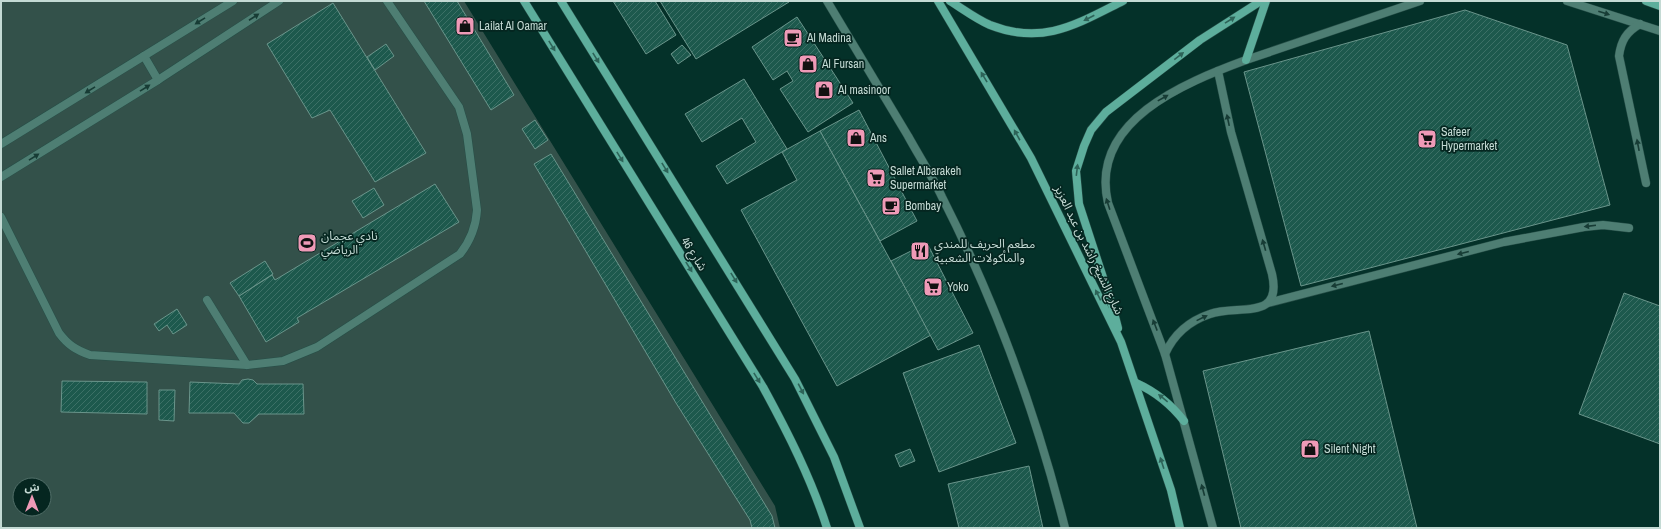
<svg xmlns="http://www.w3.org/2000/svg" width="1661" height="529" viewBox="0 0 1661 529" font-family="'Archivo Narrow','Noto Sans Arabic',sans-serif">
	<defs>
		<pattern id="building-hatch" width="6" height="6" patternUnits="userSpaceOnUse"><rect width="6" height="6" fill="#1d594d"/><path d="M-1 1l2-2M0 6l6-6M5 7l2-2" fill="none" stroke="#3c7066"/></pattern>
	</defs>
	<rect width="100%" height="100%" fill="#043129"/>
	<path fill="#33514a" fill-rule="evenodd" d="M1,1h463l311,505 5,22h-779zM20,485h24v24h-24z"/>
	<g fill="url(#building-hatch)" stroke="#6a958b">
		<polygon points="424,1 457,1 514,95 491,110"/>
		<polygon points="613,1 655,1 676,35 646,54"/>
		<polygon points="660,1 788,1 789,2 696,59"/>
		<polygon points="333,3 426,153 375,182 330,110 312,118 267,44"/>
		<polygon points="1465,10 1567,45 1610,205 1301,286 1244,72"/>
		<polygon points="797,17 853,103 808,132 780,89 793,81 787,71 773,80 752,47"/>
		<polygon points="386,44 394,56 375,70 367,57"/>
		<polygon points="682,45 691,55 678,64 671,54"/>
		<polygon points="744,79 787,149 727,184 716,166 756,142 742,118 702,142 685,114"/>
		<polygon points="859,110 917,221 880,241 820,131"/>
		<polygon points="535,120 548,140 535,149 522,129"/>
		<polygon points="820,131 931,335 837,386 741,210 797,180 782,152"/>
		<polygon points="551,154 772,516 775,528 752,528 750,520 676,403 534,164"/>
		<polygon points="435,184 459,222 297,318 299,322 266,342 239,296 272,275 275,280"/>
		<polygon points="374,188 384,205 363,218 352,201"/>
		<polygon points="927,243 973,333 938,350 891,261"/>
		<polygon points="265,261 273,274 239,296 230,283"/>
		<polygon points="1624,293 1660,306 1660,444 1579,414"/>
		<polygon points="177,309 187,325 173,334 167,325 159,331 154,324"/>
		<polygon points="1369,331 1417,528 1241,528 1203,371"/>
		<polygon points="979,345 1016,443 939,472 903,373"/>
		<polygon points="248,379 253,380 257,384 303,384 304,414 259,414 249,423 243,423 234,413 189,413 190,382 239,384 242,380"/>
		<polygon points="62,381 147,382 147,414 61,412"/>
		<polygon points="159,390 175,390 174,421 159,420"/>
		<polygon points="910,449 915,461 900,467 895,455"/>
		<polygon points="1029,466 1043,528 959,528 948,484"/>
	</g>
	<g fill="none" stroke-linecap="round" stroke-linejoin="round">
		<defs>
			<g id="lane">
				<polyline points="1567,1 1660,31"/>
				<path d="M1640,24c-14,8 -19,17 -21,32l27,127"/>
				<polyline points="144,56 158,80"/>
				<polyline points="1,144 233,1"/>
				<polyline points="1,177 158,80 279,1"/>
				<path d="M1,217l58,116c9,12 17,17 31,22l157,10 36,-4 34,-14 143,-93c11,-14 16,-27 17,-44l-10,-76 -8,-27 -72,-106"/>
				<polyline points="207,300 247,365"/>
				<polyline points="1268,303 1504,242 1584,227 1603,225 1629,228"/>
				<path d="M1165,354c9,-20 24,-33 45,-40 27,-10 73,8 62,-40l-41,-142 -13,-61"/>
				<path d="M1213,528l-48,-174 -57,-151c-19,-82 76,-120 138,-143l174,-59"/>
			</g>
			<path id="street" d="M827,1c27,45 54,90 81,135 11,20 24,40 34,61 54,106 94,216 123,331"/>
			<g id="secondary">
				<path d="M524,1l239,386c25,46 48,91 64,141"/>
				<polyline points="561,1 795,379 834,457 860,528"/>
				<polyline points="938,1 1031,158 1121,342 1171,490 1180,528"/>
				<path d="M950,1c13,8 26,18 40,24 53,21 87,-1 133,-24"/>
				<polyline points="1646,1 1660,6"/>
				<polyline points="1246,60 1266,1"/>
				<polyline points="1118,328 1112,305 1079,204 1076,171 1084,146 1091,130 1106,112 1200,40 1261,1"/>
				<path d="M1136,383c20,9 34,20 48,38"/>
			</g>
		</defs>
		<use href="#lane" stroke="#274f48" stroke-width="9"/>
		<use href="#street" stroke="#274f48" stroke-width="9"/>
		<use href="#secondary" stroke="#274f48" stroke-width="9"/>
		<use href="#lane" stroke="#4e7e73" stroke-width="8"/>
		<use href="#street" stroke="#4e7e73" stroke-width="8"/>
		<use href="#secondary" stroke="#5dae9c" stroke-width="8"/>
	</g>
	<defs><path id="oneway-solid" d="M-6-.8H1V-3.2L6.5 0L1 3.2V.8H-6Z"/></defs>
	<g fill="#173c35">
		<use href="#oneway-solid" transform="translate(1604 13) rotate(18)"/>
		<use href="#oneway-solid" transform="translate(254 17) rotate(-33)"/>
		<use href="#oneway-solid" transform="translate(200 21) rotate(148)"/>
		<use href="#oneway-solid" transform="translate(145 88) rotate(-32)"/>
		<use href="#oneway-solid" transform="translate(90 90) rotate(148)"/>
		<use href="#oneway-solid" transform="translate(1163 98) rotate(-29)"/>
		<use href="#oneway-solid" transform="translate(1228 120) rotate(-102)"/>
		<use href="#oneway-solid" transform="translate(1638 145) rotate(-101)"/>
		<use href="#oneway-solid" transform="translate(34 157) rotate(-32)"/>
		<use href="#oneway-solid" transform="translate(1108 204) rotate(-108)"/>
		<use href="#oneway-solid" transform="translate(1590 226) rotate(173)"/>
		<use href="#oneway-solid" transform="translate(1264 245) rotate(-106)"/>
		<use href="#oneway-solid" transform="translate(1463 253) rotate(166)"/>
		<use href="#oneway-solid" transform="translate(1337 285) rotate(166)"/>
		<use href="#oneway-solid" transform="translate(1202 318) rotate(-26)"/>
		<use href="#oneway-solid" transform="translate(1155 325) rotate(-111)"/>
		<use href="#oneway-solid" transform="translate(1203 490) rotate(-105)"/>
	</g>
	<g fill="#2d6358">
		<use href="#oneway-solid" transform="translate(1089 18) rotate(153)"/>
		<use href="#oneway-solid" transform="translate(1230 20) rotate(-32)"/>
		<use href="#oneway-solid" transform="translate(552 46) rotate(58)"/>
		<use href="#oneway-solid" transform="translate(1179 56) rotate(-38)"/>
		<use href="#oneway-solid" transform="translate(596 58) rotate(58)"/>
		<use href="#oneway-solid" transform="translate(984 77) rotate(-121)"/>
		<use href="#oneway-solid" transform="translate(1017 135) rotate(-119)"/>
		<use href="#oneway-solid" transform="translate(620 157) rotate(58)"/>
		<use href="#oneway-solid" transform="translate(665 168) rotate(58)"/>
		<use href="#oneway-solid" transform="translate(1077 170) rotate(-83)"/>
		<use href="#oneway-solid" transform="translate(689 267) rotate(58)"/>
		<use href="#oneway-solid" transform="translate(734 278) rotate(58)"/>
		<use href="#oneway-solid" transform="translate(1098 295) rotate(-116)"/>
		<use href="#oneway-solid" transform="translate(757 378) rotate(58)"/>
		<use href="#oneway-solid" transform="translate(801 389) rotate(62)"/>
		<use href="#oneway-solid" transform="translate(1163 398) rotate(-141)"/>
		<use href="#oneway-solid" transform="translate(1162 463) rotate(-108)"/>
	</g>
	<defs>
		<symbol id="shop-square" viewBox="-11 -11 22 22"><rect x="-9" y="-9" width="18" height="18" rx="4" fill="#ef9ab7" stroke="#052620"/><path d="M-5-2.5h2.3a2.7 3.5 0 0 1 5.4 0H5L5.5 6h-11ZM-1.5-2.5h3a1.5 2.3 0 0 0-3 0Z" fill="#111"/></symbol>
		<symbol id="cafe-square" viewBox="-11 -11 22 22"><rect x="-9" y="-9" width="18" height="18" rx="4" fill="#ef9ab7" stroke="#052620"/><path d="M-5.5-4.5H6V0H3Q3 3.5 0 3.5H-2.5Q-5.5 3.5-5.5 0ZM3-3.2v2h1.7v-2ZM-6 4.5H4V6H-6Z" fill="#111"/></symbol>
		<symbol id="supermarket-square" viewBox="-11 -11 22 22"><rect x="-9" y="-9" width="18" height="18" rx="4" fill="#ef9ab7" stroke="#052620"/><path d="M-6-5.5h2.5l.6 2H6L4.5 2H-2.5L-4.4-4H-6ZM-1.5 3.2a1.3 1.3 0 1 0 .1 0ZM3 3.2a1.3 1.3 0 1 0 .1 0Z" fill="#111"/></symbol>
		<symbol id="stadium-square" viewBox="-11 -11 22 22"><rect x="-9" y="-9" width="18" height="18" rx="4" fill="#ef9ab7" stroke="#052620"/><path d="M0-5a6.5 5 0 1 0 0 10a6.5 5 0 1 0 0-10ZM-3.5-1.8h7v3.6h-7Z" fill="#111"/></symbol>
		<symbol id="restaurant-square" viewBox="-11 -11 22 22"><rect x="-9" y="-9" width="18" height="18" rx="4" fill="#ef9ab7" stroke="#052620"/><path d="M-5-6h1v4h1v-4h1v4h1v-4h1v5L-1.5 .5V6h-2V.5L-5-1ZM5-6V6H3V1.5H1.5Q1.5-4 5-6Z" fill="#111"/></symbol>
	</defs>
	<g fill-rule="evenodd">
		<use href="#shop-square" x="454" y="15" width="22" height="22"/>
		<use href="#cafe-square" x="782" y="27" width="22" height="22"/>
		<use href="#shop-square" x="797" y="53" width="22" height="22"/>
		<use href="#shop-square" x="813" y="79" width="22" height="22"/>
		<use href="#shop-square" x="845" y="127" width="22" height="22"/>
		<use href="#supermarket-square" x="1416" y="128" width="22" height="22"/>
		<use href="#supermarket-square" x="865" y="167" width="22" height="22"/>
		<use href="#cafe-square" x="880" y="195" width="22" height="22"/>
		<use href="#stadium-square" x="296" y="232" width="22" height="22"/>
		<use href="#restaurant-square" x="909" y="240" width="22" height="22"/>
		<use href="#supermarket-square" x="922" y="276" width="22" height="22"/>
		<use href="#shop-square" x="1299" y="438" width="22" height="22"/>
	</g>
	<g text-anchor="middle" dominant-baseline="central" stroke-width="3.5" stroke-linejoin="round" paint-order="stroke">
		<g font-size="12" fill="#c4dad4" stroke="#052620" text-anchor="start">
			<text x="479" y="26">Lailat Al Oamar</text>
			<text x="807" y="38">Al Madina</text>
			<text x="822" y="64">Al Fursan</text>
			<text x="838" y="90">Al masinoor</text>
			<text x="1441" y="132">Safeer<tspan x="1441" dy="14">Hypermarket</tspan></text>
			<text x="870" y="138">Ans</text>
			<text x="890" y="171">Sallet Albarakeh<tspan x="890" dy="14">Supermarket</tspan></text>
			<text x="905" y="206">Bombay</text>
			<text x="321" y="236">نادي عجمان<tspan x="321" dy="14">الرياضي</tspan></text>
			<text x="934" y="244">مطعم الحريف للمندي<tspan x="934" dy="14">والمأكولات الشعبية</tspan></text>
			<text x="947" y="287">Yoko</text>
			<text x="1324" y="449">Silent Night</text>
		</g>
		<g font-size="12" fill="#c4dad4" stroke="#052620">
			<text transform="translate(1089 250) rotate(64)">شارع الشيخ راشد بن عبد العزيز</text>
			<text transform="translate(694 254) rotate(58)">شارع 46</text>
		</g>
	</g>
	<rect width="1661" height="529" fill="none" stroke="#c4dad4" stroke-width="4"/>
	<g transform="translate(32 497)"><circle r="19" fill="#052620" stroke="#516e68"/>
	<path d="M0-3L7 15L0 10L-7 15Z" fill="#ef9ab7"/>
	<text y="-6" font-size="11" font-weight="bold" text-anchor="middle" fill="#c4dad4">ش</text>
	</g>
</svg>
